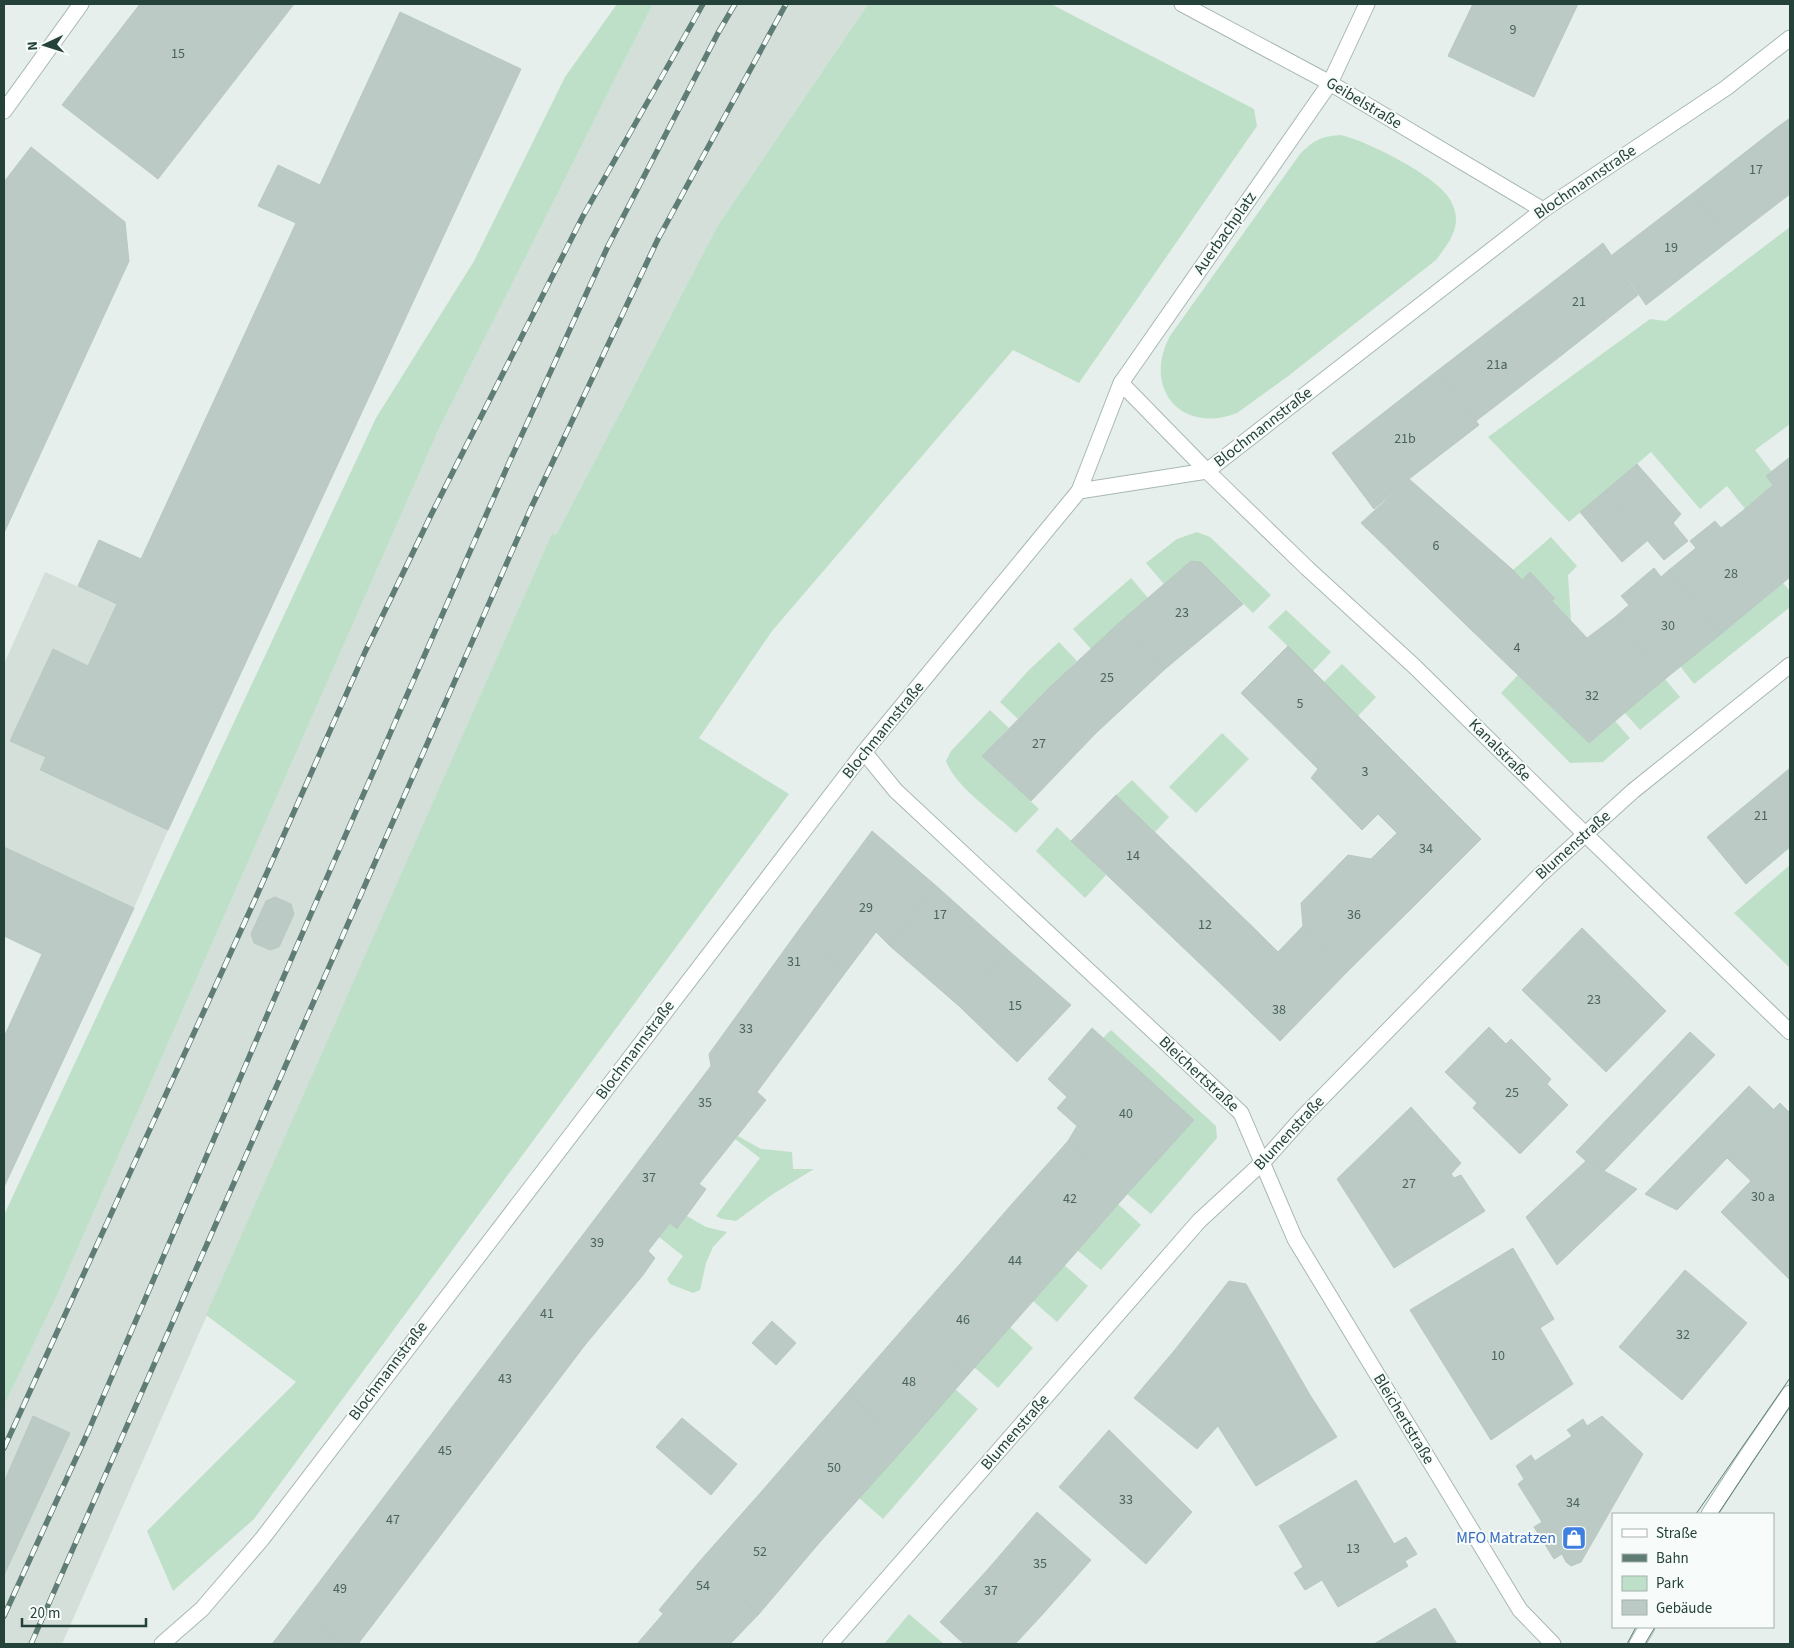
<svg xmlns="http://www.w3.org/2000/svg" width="1794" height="1648" viewBox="0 0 1794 1648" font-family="'Source Sans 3',sans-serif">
	<rect width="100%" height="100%" fill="#e6efeb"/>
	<g fill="#d4dfda">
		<polygon points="653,4 868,4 718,225 556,535 552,533 62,1644 4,1644 4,1406 55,1300 439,429"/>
		<polygon points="45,572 117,604 88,666 53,650 10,741 46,757 40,771 168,830 134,908 4,847 4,664"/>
	</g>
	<g fill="#bfe0c8">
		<polygon points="617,4 653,4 439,429 55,1300 4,1406 4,1215 376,418 474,261 565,77"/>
		<polygon points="868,4 1051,4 1254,109 1257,126 1079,383 1013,350 772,631 699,738 789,794 254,1519 173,1591 147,1531 296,1382 206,1315 552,533 556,535 718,225"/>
		<path d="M1341,135c26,6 94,40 108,63 4,6 7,14 7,21 0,16 -11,29 -20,41l-149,117 -50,36c-56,22 -95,-25 -67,-77l130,-182c14,-14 22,-18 41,-19z"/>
		<polygon points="1790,227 1790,424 1755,450 1772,472 1773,485 1745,509 1727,486 1700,509 1651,452 1569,522 1488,437 1650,319 1666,321"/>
		<polygon points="1197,532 1210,537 1271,595 1253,613 1201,562 1191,561 1164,584 1146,563 1177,539"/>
		<polygon points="1551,537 1577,566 1568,575 1571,621 1552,601 1555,597 1530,573 1522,580 1513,570"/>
		<polygon points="1131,578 1148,598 1091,649 1073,629"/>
		<polygon points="1783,583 1790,591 1790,607 1694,684 1680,666"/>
		<polygon points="1286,610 1331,652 1313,671 1268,627"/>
		<polygon points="1059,642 1077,661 1018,719 1000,702 1029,670"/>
		<polygon points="1342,664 1376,697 1358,716 1324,682"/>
		<polygon points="1518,675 1589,743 1615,721 1630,738 1603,762 1570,763 1501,693"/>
		<polygon points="1665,679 1680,697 1640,730 1625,713"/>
		<path d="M990,710l19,18 -27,28 57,53 -23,24c-21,-19 -61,-47 -70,-72l5,-10z"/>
		<polygon points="1222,733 1249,759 1196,813 1169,787"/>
		<polygon points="1132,780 1169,817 1155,832 1116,795"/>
		<polygon points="1057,827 1106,875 1085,898 1036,851"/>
		<polygon points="1790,865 1790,968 1734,913"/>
		<polygon points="1111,1030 1216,1126 1217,1138 1151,1214 1127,1194 1194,1120 1103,1038"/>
		<polygon points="738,1136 761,1149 792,1152 793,1169 814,1169 773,1194 736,1221 722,1219 716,1216 760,1158 735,1139"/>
		<polygon points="1118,1204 1141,1225 1101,1270 1077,1250"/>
		<polygon points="687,1216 706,1227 727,1232 713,1247 706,1263 700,1290 693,1293 670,1284 667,1279 683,1256 659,1237 670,1223 678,1228"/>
		<polygon points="1064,1265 1088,1286 1057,1322 1033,1301"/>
		<polygon points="1010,1327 1033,1348 998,1388 974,1367"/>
		<polygon points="955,1389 978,1409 883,1519 859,1498"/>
		<polygon points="909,1614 944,1644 884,1644"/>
	</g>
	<g fill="#bbcac4" stroke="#b8c9c2">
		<polygon points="140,4 294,4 158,179 62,105"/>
		<polygon points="1473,4 1578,4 1534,97 1448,56"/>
		<polygon points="400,12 521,69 168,830 40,770 46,757 10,741 53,649 88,666 117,604 78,586 99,540 141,559 296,223 258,206 278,165 320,185"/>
		<polygon points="1790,118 1790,148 1775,129"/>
		<polygon points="1775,129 1790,148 1790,194 1730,240 1693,193"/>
		<polygon points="31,147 125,222 129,261 4,533 4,182"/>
		<polygon points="1693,193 1730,240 1646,305 1612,255"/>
		<polygon points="1603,243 1638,295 1558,358 1519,308"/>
		<polygon points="1519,308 1558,358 1476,421 1437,371"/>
		<polygon points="1437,371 1479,425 1409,479 1374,509 1332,453"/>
		<polygon points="1790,457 1790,566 1745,509 1773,485 1766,476"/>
		<polygon points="1637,464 1681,514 1673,523 1688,541 1664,560 1605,491"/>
		<polygon points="1409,479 1513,570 1462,621 1361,523"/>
		<polygon points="1605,491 1647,541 1622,562 1580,512"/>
		<polygon points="1745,509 1790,566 1790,577 1721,634 1669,570 1696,548 1690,541 1715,521 1721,528"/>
		<polygon points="1191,561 1201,562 1243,604 1165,669 1121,621"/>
		<polygon points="1654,568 1661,577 1669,570 1721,634 1665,679 1615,617 1629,605 1621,596"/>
		<polygon points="1513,570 1522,580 1530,572 1555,598 1552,601 1571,621 1518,675 1462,621"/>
		<polygon points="1615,617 1665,679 1589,743 1518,675 1571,621 1587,638"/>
		<polygon points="1121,621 1165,669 1096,733 1050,687"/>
		<polygon points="1288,646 1358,716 1312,763 1241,693"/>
		<polygon points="1050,687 1096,733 1031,801 982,756"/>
		<polygon points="1358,716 1417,775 1362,830 1311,778 1318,769 1312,763"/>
		<polygon points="1790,768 1790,795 1777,779"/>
		<polygon points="1417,775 1481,839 1416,904 1371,859 1397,833 1378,814"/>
		<polygon points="1777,779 1790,795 1790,847 1746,884 1707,837"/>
		<polygon points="1116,795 1195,871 1150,916 1071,841"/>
		<polygon points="872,831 934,884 890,946 876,932 845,973 798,931"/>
		<polygon points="4,847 134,908 4,1187 4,1037 42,954 4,936"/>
		<polygon points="1348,855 1371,859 1416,904 1349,970 1303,926 1301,903"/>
		<polygon points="1195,871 1260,934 1217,980 1150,916"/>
		<polygon points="934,884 1008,950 959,1006 890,946"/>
		<polygon points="275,897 291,904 294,914 279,947 270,950 254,943 251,934 266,901"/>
		<polygon points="1303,926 1349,970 1280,1041 1217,980 1260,934 1278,952"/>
		<polygon points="1582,928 1666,1011 1606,1072 1522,990"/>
		<polygon points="798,931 845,973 757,1092 766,1100 699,1184 706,1189 677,1229 670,1223 648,1251 655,1258 643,1275 585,1345 358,1644 344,1644 298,1610 711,1066 709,1054"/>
		<polygon points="1008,950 1071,1005 1017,1062 959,1006"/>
		<polygon points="1489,1027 1506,1044 1511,1039 1551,1079 1547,1084 1568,1105 1520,1154 1473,1108 1477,1103 1445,1072"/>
		<polygon points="1092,1028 1194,1120 1127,1194 1068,1141 1077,1126 1057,1108 1067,1097 1048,1079"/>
		<polygon points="1690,1032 1715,1055 1604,1171 1586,1161 1576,1152"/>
		<polygon points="1749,1086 1774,1110 1727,1158 1677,1210 1645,1194"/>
		<polygon points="1780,1103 1790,1113 1790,1280 1721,1212 1751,1181 1727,1158"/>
		<polygon points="1411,1107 1461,1163 1451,1174 1454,1178 1461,1175 1485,1211 1394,1268 1337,1179"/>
		<polygon points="1068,1141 1127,1194 1072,1257 1012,1204"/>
		<polygon points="1586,1161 1637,1189 1557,1265 1526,1217"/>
		<polygon points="1012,1204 1072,1257 1019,1317 959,1265"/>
		<polygon points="1513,1248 1554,1319 1540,1328 1573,1384 1491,1440 1410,1310"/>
		<polygon points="959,1265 1019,1317 968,1375 908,1323"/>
		<polygon points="1685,1270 1747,1323 1682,1400 1619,1347"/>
		<polygon points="1229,1281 1246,1284 1310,1395 1337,1437 1256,1486 1218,1426 1197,1449 1134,1398 1174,1351"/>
		<polygon points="772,1321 796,1343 776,1365 752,1343"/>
		<polygon points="908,1323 968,1375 907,1445 847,1393"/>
		<polygon points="847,1393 907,1445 820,1542 762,1491"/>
		<polygon points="33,1416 70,1433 4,1575 4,1482"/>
		<polygon points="1602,1416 1643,1454 1581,1562 1571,1566 1566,1562 1562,1554 1554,1559 1534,1527 1542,1522 1518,1484 1524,1479 1516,1466 1531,1455 1535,1461 1572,1436 1567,1430 1583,1419 1587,1426"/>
		<polygon points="682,1418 737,1464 711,1495 656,1447"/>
		<polygon points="1109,1430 1192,1512 1146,1564 1059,1487"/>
		<polygon points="1356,1480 1394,1544 1406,1537 1417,1554 1405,1561 1408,1566 1338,1607 1322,1580 1305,1590 1294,1573 1303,1567 1279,1526"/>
		<polygon points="762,1491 820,1542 759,1614 699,1562"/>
		<polygon points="1037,1512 1091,1560 1042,1615 989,1568"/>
		<polygon points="699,1562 759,1614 730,1644 698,1644 659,1610"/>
		<polygon points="989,1568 1042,1615 1015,1644 964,1644 940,1622"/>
		<polygon points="1435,1608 1457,1644 1374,1644"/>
		<polygon points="298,1610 344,1644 272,1644"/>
		<polygon points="663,1614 698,1644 637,1644"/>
	</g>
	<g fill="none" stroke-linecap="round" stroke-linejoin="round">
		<defs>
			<g id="minor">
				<polyline points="1182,4 1330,83 1543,210"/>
				<polyline points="4,111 81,4"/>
				<polyline points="1121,383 1207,471 1307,568 1414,666 1585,834 1790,1032"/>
				<polyline points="1079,491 1207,471 1543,210 1726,88 1790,38"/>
				<polyline points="864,752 896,791 1241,1113 1295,1239 1520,1610 1553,1644"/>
				<polyline points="162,1644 202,1609 262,1539 864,752 1079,491 1121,383 1330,83 1367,4"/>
				<polyline points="830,1644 1199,1221 1263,1162 1303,1117 1538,877 1633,791 1790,665"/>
			</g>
			<g id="secondary">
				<polyline points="1709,1514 1746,1457 1790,1393"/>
				<polyline points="1637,1644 1647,1627"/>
			</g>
		</defs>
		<use href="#minor" stroke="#a8b8b2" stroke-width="17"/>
		<use href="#secondary" stroke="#a4bbb3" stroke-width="17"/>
		<use href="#minor" stroke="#fff" stroke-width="15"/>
		<use href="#secondary" stroke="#fff" stroke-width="15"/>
		<g stroke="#5f7d75" stroke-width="1">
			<polyline points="1696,1514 1790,1378"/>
			<polyline points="1718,1514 1790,1406"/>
			<polyline points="1627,1644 1636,1627"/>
			<polyline points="1645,1644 1655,1627"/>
		</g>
		<defs>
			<g id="rail">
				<polyline points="4,1448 253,904 365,652 431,515 583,216 703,4"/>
				<polyline points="4,1616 88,1432 296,948 508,465 608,246 718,33 735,4"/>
				<polyline points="31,1644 531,508 658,239 786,4"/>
			</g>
		</defs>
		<use href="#rail" stroke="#5f7d75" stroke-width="5.5"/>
		<use href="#rail" stroke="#f7fbf9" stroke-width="4" stroke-dasharray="11" stroke-linecap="butt"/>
	</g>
	<defs>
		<symbol id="shop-square" viewBox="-11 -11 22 22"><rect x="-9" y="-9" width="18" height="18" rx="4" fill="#3f7fe0" stroke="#f7fbf9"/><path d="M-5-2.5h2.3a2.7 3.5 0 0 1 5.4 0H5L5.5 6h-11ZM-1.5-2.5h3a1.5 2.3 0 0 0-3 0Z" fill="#fff"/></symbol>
	</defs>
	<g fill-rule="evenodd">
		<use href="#shop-square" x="1560" y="1524" width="28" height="28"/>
	</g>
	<g text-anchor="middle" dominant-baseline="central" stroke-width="4" stroke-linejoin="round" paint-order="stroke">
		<g font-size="14" fill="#4a645c">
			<text x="1513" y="30">9</text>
			<text x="178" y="54">15</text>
			<text x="1756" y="170">17</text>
			<text x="1671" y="248">19</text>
			<text x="1579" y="302">21</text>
			<text x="1497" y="365">21a</text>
			<text x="1405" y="439">21b</text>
			<text x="1436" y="546">6</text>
			<text x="1731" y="574">28</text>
			<text x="1182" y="613">23</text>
			<text x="1668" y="626">30</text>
			<text x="1517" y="648">4</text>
			<text x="1107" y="678">25</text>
			<text x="1592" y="696">32</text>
			<text x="1300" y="704">5</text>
			<text x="1039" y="744">27</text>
			<text x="1365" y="772">3</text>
			<text x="1761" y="816">21</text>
			<text x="1426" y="849">34</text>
			<text x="1133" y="856">14</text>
			<text x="866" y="908">29</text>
			<text x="940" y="915">17</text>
			<text x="1354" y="915">36</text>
			<text x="1205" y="925">12</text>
			<text x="794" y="962">31</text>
			<text x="1594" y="1000">23</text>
			<text x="1015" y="1006">15</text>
			<text x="1279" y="1010">38</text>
			<text x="746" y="1029">33</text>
			<text x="1512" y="1093">25</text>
			<text x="705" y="1103">35</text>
			<text x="1126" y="1114">40</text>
			<text x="649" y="1178">37</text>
			<text x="1409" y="1184">27</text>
			<text x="1763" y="1197">30 a</text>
			<text x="1070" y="1199">42</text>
			<text x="597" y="1243">39</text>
			<text x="1015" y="1261">44</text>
			<text x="547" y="1314">41</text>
			<text x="963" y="1320">46</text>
			<text x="1683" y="1335">32</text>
			<text x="1498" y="1356">10</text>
			<text x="505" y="1379">43</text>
			<text x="909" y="1382">48</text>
			<text x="445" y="1451">45</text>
			<text x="834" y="1468">50</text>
			<text x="1126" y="1500">33</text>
			<text x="1573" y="1503">34</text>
			<text x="393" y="1520">47</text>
			<text x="1353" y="1549">13</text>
			<text x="760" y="1552">52</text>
			<text x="1040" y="1564">35</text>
			<text x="703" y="1586">54</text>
			<text x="340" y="1589">49</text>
			<text x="991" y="1591">37</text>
		</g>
		<g font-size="16" fill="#24423a" stroke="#f7fbf9">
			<text transform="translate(1364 103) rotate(31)">Geibelstraße</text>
			<text transform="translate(1585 182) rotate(-34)">Blochmannstraße</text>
			<text transform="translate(1225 233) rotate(-55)">Auerbachplatz</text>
			<text transform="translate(1263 427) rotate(-38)">Blochmannstraße</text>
			<text transform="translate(883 730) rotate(-51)">Blochmannstraße</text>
			<text transform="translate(1500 750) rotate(45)">Kanalstraße</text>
			<text transform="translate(1573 845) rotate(-42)">Blumenstraße</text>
			<text transform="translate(635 1050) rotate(-53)">Blochmannstraße</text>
			<text transform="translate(1199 1074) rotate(43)">Bleichertstraße</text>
			<text transform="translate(1289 1133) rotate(-47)">Blumenstraße</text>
			<text transform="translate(388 1371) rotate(-53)">Blochmannstraße</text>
			<text transform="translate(1404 1419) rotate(59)">Bleichertstraße</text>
			<text transform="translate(1015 1432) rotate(-49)">Blumenstraße</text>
		</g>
		<g font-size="16" fill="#366cbe" stroke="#f7fbf9" text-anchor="end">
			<text x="1556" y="1538">MFO Matratzen</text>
		</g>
	</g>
	<rect width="1794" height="1648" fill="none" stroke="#24423a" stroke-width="10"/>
	<rect x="1612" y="1513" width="162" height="115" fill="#f7fbf9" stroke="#a3b1ad"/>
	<rect x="1622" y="1529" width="25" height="8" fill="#ffffff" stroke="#a3b1ad"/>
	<text x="1656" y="1538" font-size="15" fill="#24423a">Straße</text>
	<rect x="1622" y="1554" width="25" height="8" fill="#5f7d75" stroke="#a3b1ad"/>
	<text x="1656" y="1563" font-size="15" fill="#24423a">Bahn</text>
	<rect x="1622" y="1576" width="25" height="15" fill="#bfe0c8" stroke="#a3b1ad"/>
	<text x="1656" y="1588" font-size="15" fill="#24423a">Park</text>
	<rect x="1622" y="1600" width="25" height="15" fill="#bbcac4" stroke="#a3b1ad"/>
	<text x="1656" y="1613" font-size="15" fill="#24423a">Gebäude</text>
	<g transform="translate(45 45) rotate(266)" stroke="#f7fbf9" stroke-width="4" paint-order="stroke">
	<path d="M0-4L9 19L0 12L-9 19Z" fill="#24423a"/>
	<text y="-8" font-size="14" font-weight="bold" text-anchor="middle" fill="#24423a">N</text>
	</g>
	<path d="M22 1618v8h124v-8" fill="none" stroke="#24423a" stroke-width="2.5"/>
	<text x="30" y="1618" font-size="15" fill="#24423a" stroke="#f7fbf9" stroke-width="4" paint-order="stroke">20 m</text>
</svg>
